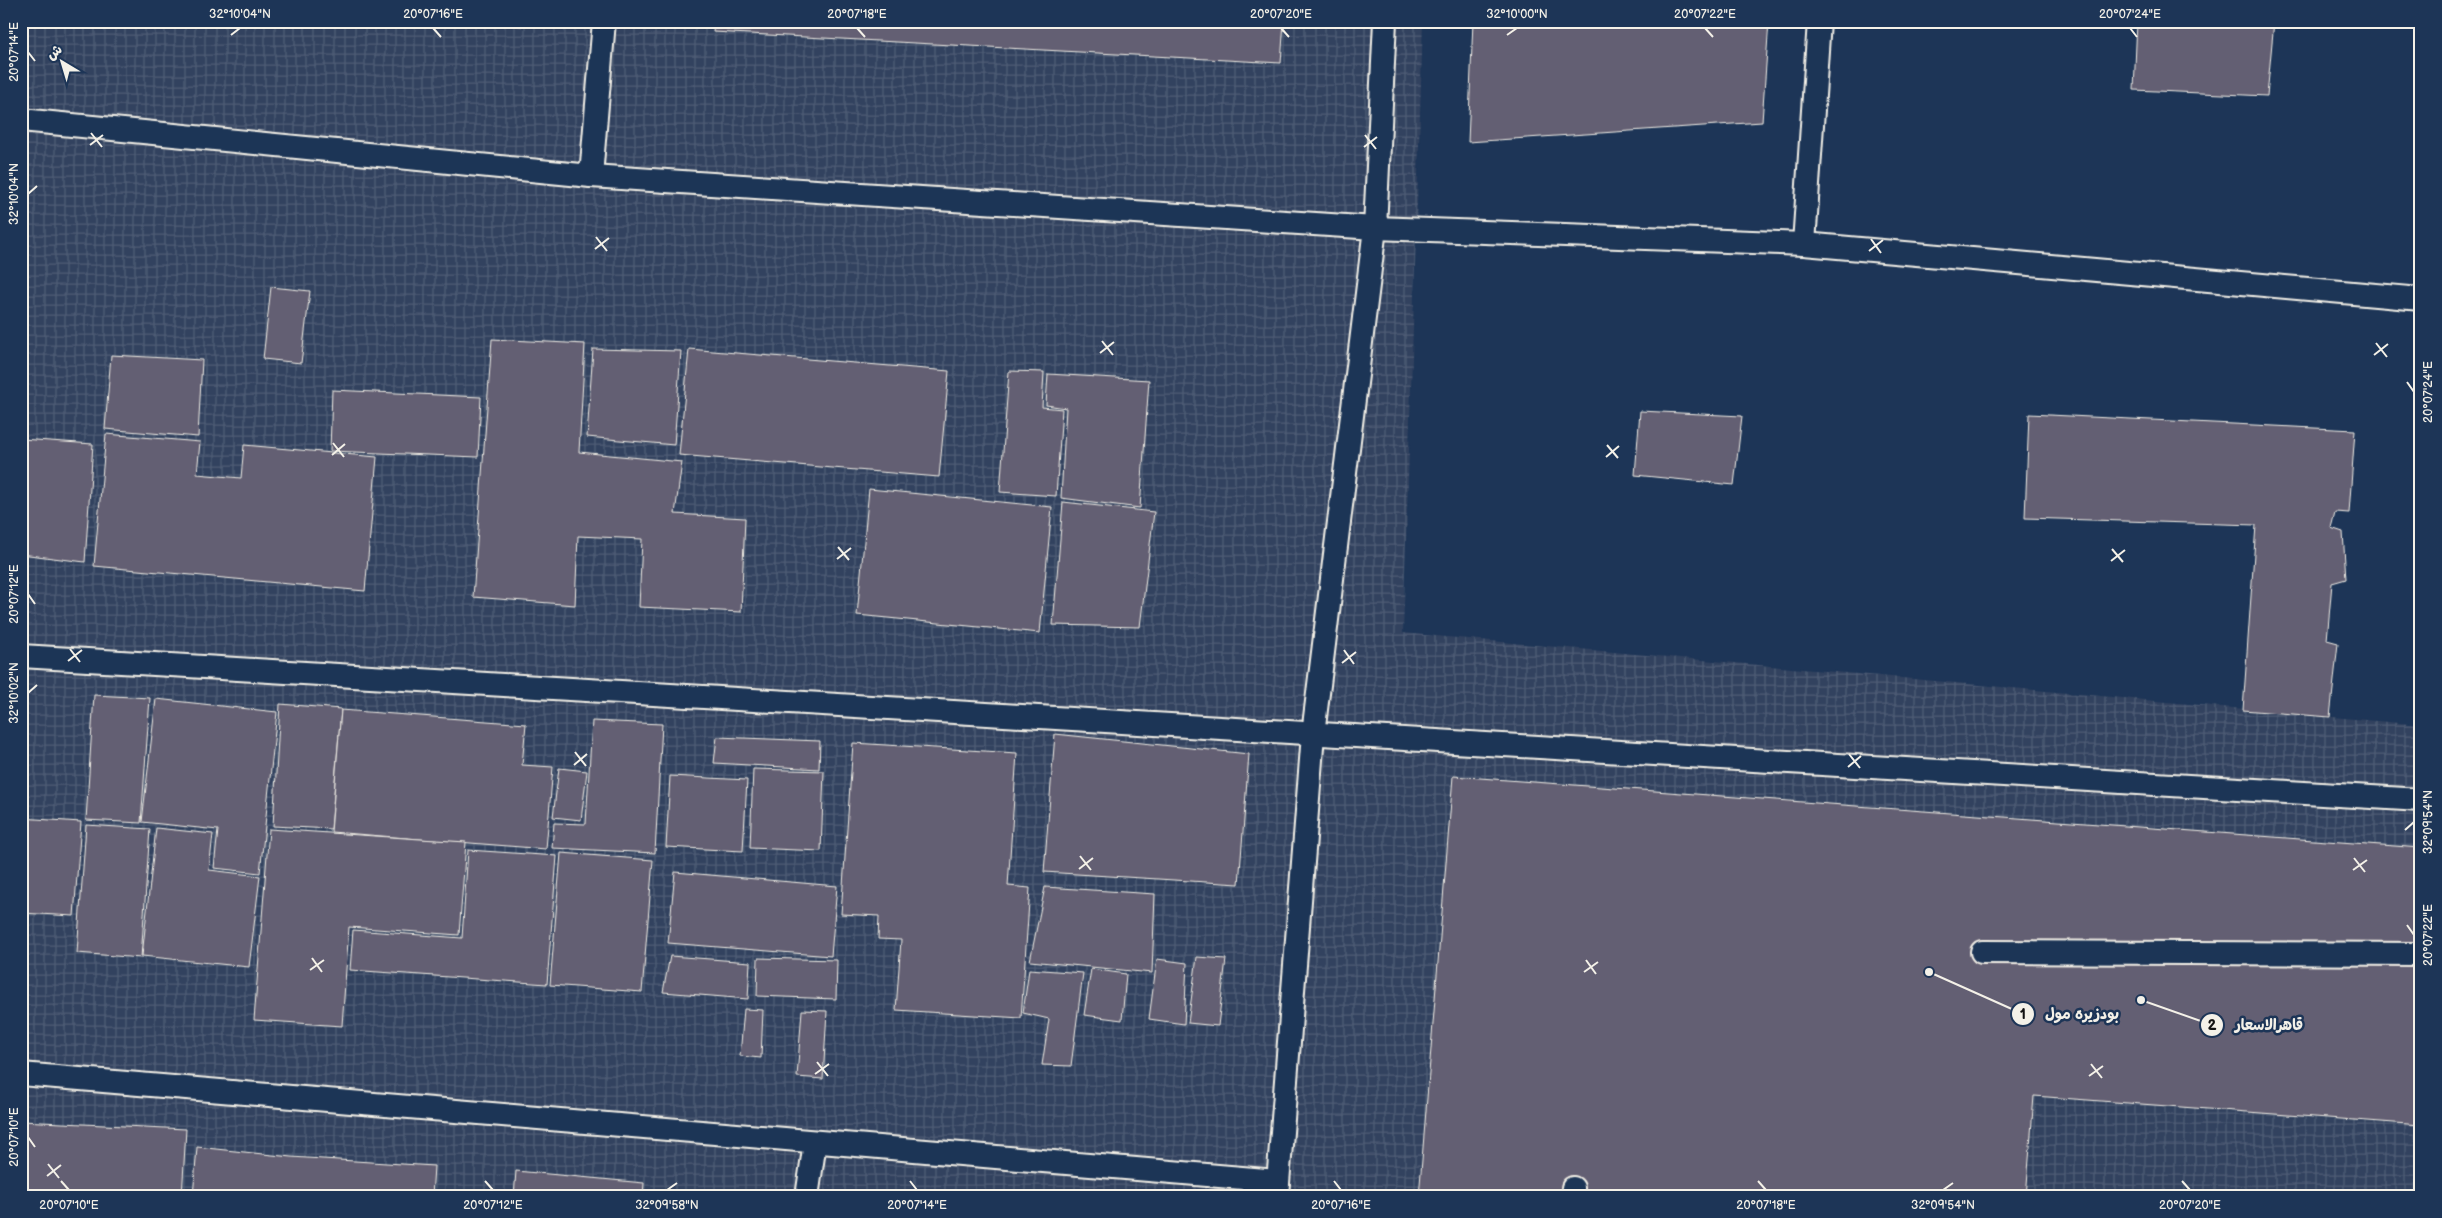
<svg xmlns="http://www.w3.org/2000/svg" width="2442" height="1218" viewBox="0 0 2442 1218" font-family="'Balsamiq Sans','Playpen Sans Arabic',sans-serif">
	<defs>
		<pattern id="industrial-grid" width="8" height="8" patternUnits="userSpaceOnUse" patternTransform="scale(1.25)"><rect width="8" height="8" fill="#32425f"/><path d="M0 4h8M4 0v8" fill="none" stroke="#505e76"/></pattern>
	</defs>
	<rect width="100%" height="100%" fill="#1d3557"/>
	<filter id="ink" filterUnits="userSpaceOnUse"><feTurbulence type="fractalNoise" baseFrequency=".02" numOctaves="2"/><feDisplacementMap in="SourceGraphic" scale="10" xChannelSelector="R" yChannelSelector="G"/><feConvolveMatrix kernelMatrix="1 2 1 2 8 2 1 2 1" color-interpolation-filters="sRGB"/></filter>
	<g filter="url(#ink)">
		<polygon fill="url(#industrial-grid)" points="21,21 1423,21 1403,633 2421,725 2421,1197 21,1197"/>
		<g fill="#645f73" stroke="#f4f1e8">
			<polygon points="460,21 522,21 522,26"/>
			<polygon points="714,21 1284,21 1281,63 713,32"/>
			<polygon points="1473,21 1769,21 1762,122 1468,142"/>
			<polygon points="2137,21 2274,21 2267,96 2134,90"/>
			<polygon points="271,287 310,291 301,363 263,359"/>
			<polygon points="492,339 585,344 579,452 682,462 675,514 745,518 741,612 639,607 642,539 578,536 575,605 473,597"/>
			<polygon points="593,349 681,351 674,445 587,437"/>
			<polygon points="689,349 949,371 939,477 679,455"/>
			<polygon points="111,355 202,360 198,437 105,429"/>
			<polygon points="1009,371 1044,372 1042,407 1062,409 1056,496 1000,492"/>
			<polygon points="1048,374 1149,380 1140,508 1061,498 1066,408 1046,405"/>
			<polygon points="332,390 481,397 478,457 330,451"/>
			<polygon points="1640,411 1742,416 1734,485 1635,475"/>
			<polygon points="2029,414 2355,430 2349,513 2335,512 2331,528 2343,532 2346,579 2332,583 2327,640 2338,643 2330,717 2243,710 2256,525 2025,518"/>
			<polygon points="106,434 200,442 197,474 241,478 244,445 377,457 365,591 94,566"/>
			<polygon points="21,439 93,444 85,562 21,554"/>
			<polygon points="869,489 1052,507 1040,633 857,615"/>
			<polygon points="1063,502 1154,512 1140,627 1053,625"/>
			<polygon points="94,695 150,698 141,823 86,820"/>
			<polygon points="156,699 277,712 260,873 214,868 218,830 142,822"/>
			<polygon points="280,704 341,709 331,829 273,826"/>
			<polygon points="341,710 526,724 522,765 553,767 546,849 331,832"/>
			<polygon points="592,721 662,724 655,853 552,848 554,823 586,824"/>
			<polygon points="1055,734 1249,754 1239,884 1044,872"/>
			<polygon points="717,737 820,741 819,769 714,763"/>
			<polygon points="853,743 1017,753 1008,886 1030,888 1021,1018 896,1010 901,940 878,939 879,916 841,914"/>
			<polygon points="559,768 587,771 581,820 553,817"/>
			<polygon points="753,769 824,771 821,851 750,848"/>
			<polygon points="670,776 747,780 743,851 666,847"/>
			<polygon points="1453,776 2421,848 2421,1125 2034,1096 2026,1197 1419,1197"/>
			<polygon points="21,818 81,822 74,916 21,913"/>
			<polygon points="86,825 150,829 141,958 77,953"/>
			<polygon points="156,828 213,834 209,870 260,876 249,967 142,956"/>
			<polygon points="269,829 466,842 459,935 349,927 342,1026 254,1020"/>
			<polygon points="468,850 557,856 547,984 350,970 353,930 462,938"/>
			<polygon points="561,853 653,860 642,992 550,985"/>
			<polygon points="675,872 837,886 831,956 668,943"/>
			<polygon points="1045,887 1155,894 1152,973 1030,961"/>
			<polygon points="670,956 750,962 748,999 663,992"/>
			<polygon points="1197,957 1226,959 1218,1026 1188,1023"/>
			<polygon points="758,958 837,960 836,999 757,996"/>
			<polygon points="1157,959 1187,963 1184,1024 1149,1019"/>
			<polygon points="1029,969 1083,973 1071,1066 1042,1065 1049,1019 1023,1013"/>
			<polygon points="1091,969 1126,974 1122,1020 1084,1015"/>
			<polygon points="744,1009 763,1010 761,1058 740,1056"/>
			<polygon points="802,1010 827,1011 823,1079 797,1077"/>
			<polygon points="21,1121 186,1129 182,1197 21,1197"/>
			<polygon points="197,1147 291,1157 434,1166 432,1197 193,1197"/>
			<polygon points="516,1171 644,1183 643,1197 514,1197"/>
		</g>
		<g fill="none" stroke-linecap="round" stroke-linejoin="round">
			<defs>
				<g id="service">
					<polyline points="21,120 591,176 1375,228 1804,244 2421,299"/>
					<polyline points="591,176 604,21"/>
					<polyline points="1804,244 1819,21"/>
					<polyline points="21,656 2421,800"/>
					<polyline points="1982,952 2421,954"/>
					<polyline points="21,1074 1278,1181"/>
					<polyline points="1277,1196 1313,734 1375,228 1385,21"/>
					<polyline points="807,1197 815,1142"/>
					<polyline points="1573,1197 1573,1188"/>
				</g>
			</defs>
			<use href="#service" stroke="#f4f1e8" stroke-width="26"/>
			<use href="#service" stroke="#1d3557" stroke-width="22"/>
		</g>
	</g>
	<path fill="none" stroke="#f4f1e8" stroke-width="2" d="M433,28l8,9M857,28l8,9M1281,28l8,9M1705,28l8,9M2130,28l7,9M231,35l9,-7M1507,35l10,-7M28,52l7,9M91,133l11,14M1365,135l11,14M90,145l13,-10M1364,147l13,-10M28,194l9,-8M596,237l11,14M1871,239l10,14M595,249l14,-11M1869,251l14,-11M1102,341l11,14M2376,343l11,14M1100,353l14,-11M2374,355l14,-11M2407,382l7,10M333,443l11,14M1607,445l11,13M332,455l13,-11M1606,457l13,-11M838,547l11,13M2112,549l11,13M837,559l14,-11M2111,561l14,-11M28,594l7,10M70,649l10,13M1344,650l10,14M68,661l14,-11M1342,663l14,-11M28,693l9,-8M575,752l11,14M1849,754l11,14M574,765l13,-11M1848,767l13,-11M2405,830l9,-8M1080,856l11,14M2354,858l11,14M1079,869l14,-11M2353,870l14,-10M2407,925l7,10M312,958l10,14M1586,960l10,14M310,970l14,-10M1584,972l14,-10M817,1062l11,14M2091,1064l11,14M815,1074l14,-10M2089,1076l14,-10M28,1137l7,10M48,1164l11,14M47,1176l14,-11M61,1181l8,9M485,1181l8,9M910,1181l7,9M1334,1181l7,9M1758,1181l8,9M2182,1181l8,9M667,1190l10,-7M1943,1190l10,-7"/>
	<path fill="none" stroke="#f4f1e8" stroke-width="2" d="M1929 972L2023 1014M2141 1000L2212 1025"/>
	<g fill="#f4f1e8" stroke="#1d3557" stroke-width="2">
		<circle cx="1929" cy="972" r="5"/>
		<circle cx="2141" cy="1000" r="5"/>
		<circle cx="2023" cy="1014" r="12"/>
		<circle cx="2212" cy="1025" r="12"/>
	</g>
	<g font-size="15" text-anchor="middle" font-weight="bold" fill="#111">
		<text x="2023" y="1019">1</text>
		<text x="2212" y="1030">2</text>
	</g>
	<g font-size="15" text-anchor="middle" font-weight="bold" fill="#f4f1e8" stroke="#1d3557" stroke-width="5" stroke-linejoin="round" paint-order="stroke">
		<text x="2082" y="1019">بودزيره مول</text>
		<text x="2269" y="1030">قاهرالاسعار</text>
	</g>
	<rect width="2442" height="1218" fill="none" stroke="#1d3557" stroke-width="55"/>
	<g transform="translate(62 62) rotate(322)" stroke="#1d3557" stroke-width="4" paint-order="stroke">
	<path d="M0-4L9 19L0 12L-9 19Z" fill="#f4f1e8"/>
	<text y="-8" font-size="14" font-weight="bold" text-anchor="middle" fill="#f4f1e8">ش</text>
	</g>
	<rect x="28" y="28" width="2386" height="1162" fill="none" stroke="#f4f1e8" stroke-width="2"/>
	<g font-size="12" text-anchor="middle" fill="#f4f1e8">
		<text x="240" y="18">32°10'04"N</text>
		<text x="433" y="18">20°07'16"E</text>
		<text x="857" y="18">20°07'18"E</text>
		<text x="1281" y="18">20°07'20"E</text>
		<text x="1517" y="18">32°10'00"N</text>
		<text x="1705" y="18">20°07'22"E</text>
		<text x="2130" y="18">20°07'24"E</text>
		<text transform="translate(14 52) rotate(-90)" y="4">20°07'14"E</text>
		<text transform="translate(14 194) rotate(-90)" y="4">32°10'04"N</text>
		<text transform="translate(2428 392) rotate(-90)" y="4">20°07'24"E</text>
		<text transform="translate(14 594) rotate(-90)" y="4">20°07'12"E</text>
		<text transform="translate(14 693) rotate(-90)" y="4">32°10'02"N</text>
		<text transform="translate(2428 822) rotate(-90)" y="4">32°09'54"N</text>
		<text transform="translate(2428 935) rotate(-90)" y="4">20°07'22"E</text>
		<text transform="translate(14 1137) rotate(-90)" y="4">20°07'10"E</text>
		<text x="69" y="1209">20°07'10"E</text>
		<text x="493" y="1209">20°07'12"E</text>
		<text x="667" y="1209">32°09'58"N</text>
		<text x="917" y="1209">20°07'14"E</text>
		<text x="1341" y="1209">20°07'16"E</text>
		<text x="1766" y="1209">20°07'18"E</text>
		<text x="1943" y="1209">32°09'54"N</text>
		<text x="2190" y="1209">20°07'20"E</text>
	</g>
</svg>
